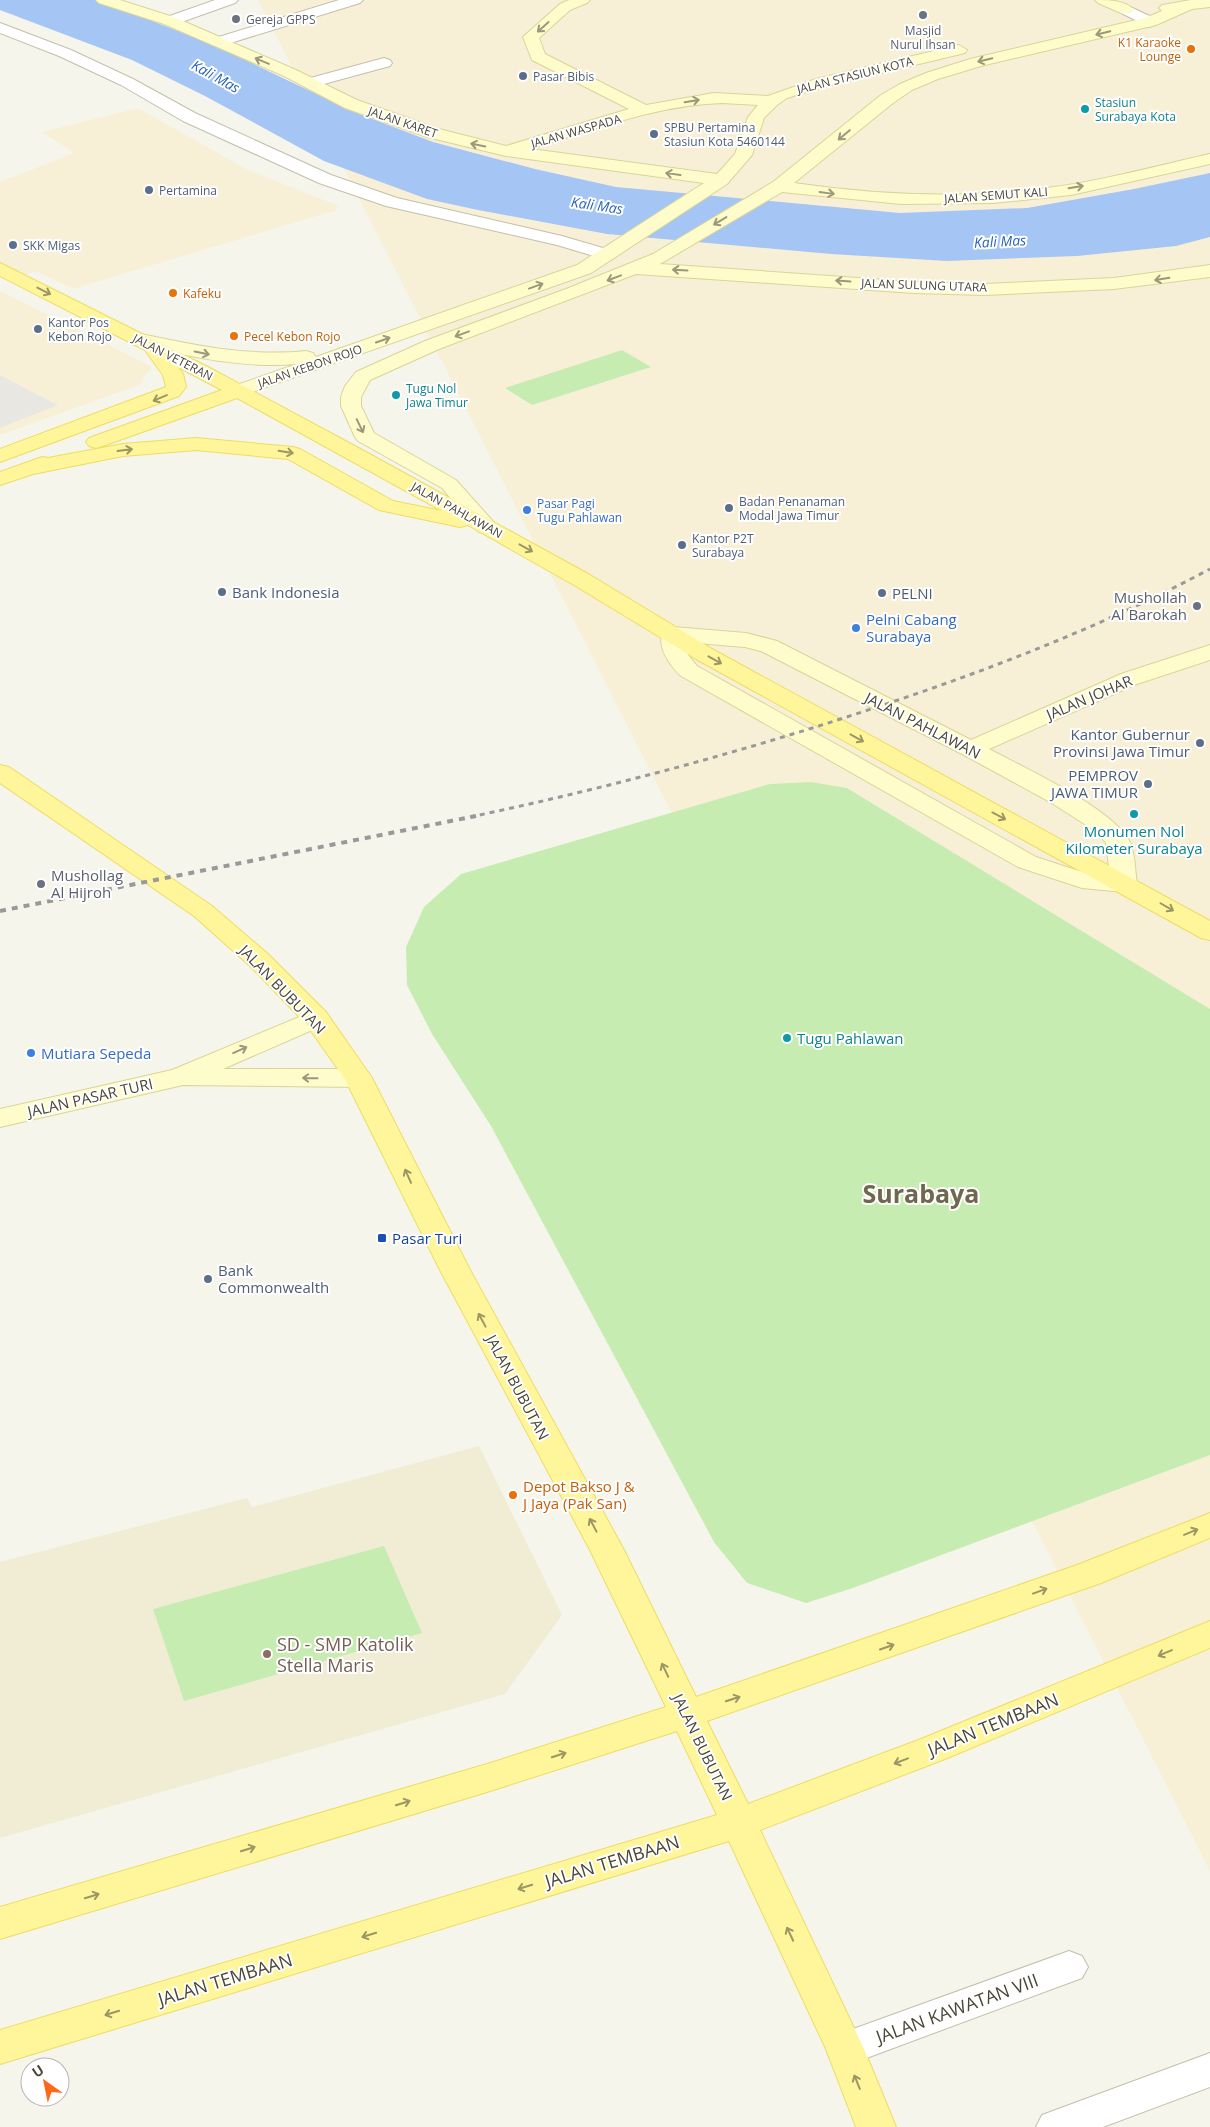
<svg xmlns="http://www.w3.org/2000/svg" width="1210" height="2127" viewBox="0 0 1210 2127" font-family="'Open Sans',sans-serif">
	<rect width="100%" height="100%" fill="#f6f5eb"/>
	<g fill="#f8f0d6">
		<polygon points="258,0 1210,0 1210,1871"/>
		<polygon points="138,108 248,170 339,206 335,208 337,210 73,289 36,271 24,275 0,263 0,182 74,153 42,132"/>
		<polygon points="0,291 152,367 139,385 0,435"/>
	</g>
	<polygon fill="#f0edd4" points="479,1446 562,1615 505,1694 0,1838 0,1562 247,1498 252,1507"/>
	<g fill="#c7ecb2">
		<polygon points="622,350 651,367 532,405 505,388"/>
		<polygon points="811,782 847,788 1210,1009 1210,1455 853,1588 806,1603 747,1583 714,1542 491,1126 432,1034 407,985 406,947 424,907 461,874 770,784"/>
		<polygon points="384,1546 422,1633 184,1701 153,1609"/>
	</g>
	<polygon fill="#e8e7e2" points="0,375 30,391 58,405 0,428"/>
	<polygon fill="#a5c5f5" points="0,0 98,0 214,45 354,112 433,142 535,169 616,187 900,213 1027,208 1134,189 1210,173 1210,237 1176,246 1077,256 947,261 831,254 607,234 478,210 427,199 324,161 205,96 132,60 0,10"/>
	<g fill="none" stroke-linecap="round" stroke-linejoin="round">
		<defs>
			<g id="street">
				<polygon points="215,0 238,0 235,3 176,24 170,26 162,21 164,18"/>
				<polygon points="339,0 363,0 360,3 224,45 212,45 210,42 212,39"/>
				<polygon points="1126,5 1156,19 1158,22 1150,27 1121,13 1118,10 1121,7"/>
				<polygon points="0,23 71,50 133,79 195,113 331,175 397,198 562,236 613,251 616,255 613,259 607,260 557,245 386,206 319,183 183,121 121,85 59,56 0,33"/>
				<polygon points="384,58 390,60 392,63 390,66 309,88 301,83 303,80"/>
				<polygon points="1069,1951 1082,1956 1088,1967 1082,1978 845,2066 831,2061 826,2049 831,2037"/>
				<polygon points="1210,2053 1210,2087 1103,2127 1036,2127 1042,2115"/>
			</g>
			<g id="secondary">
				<path d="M96,0h24l56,18 120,52 61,30 82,29 67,17 123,-37 -97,-49 -9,-23 37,-33 9,-4h21l-3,3 -17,7 -31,28 6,16 101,51 68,-12 54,3 48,-17 143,-34 8,5 -2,3 -138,33 -40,12 -10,7 -13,13 -12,37 -25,29 -136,89 -353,124 -7,-2 -3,-4 3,-4 66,-23c-54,5 -107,-8 -160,-19l-7,-2 -3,-4 3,-4 7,-2c56,12 111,24 169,18l7,2 3,4 261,-92 127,-82 -198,-27 -79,-19 -82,-29 -61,-32 -120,-52 -65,-21zM722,103l36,2 -10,12 -13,37 -18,20 -186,-25c62,-19 125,-44 191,-46z"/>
				<path d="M1095,0c13,0 30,0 39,10l-3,3h-10l-23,-10z"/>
				<path d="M1191,0h19v7l-18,2 -36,16 -175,41 -43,13 -26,11 -19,13 -99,80c83,12 169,16 253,5 55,-7 109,-22 163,-34v10l-139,31 -78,8 -92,1 -119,-12 -122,72 254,18 71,2 129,-6 96,-13v12l-96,12 -129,6 -71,-2 -278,-19 -197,75 -69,31 -9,17v9l13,27 82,47 42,47 -3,5 -8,1 -8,-1 -37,-44 -84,-47 -3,-4 -14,-31v-9l4,-11 11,-14 69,-31 141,-52 87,-35 120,-72 108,-87 19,-11 26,-11 44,-14 175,-41 17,-7 -3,-3 3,-3z"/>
				<path d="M673,627l73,6 31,8 194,99 150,-66 89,-29v15l-73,24 -148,65c35,19 124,59 141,93 5,11 5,29 7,42l-4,5 -9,3 -42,-4 -64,-21 -337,-191c-11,-11 -27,-31 -16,-47zM685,642l60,5 16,4 201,103 88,48 33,21 15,10 8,10 4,32 -25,-2 -49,-16 -339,-191 -9,-11z"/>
				<polygon points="316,1010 326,1012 329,1018 326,1024 223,1069 358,1069 368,1072 372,1078 368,1084 358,1087 183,1085 0,1127 0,1109 172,1070"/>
			</g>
			<g id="primary">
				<polygon points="0,263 208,367 364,451 590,575 712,649 1210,921 1210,940 1201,938 696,659 574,585 468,525 460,527 379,510 288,459 196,450 123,456 33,474 0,485 0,472 42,457 48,458 123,444 196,438 293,447 300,449 393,501 442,511 237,398 103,446 96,448 89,446 86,442 89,438 222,390 178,367 183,374 186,387 179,396 0,462 0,449 166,387 163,375 145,350 0,276"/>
				<polygon points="0,765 9,767 212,906 268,954 326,1012 372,1078 470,1270 624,1550 696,1697 1077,1565 1210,1513 1210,1538 1101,1583 707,1721 748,1804 921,1739 1210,1621 1210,1648 945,1759 760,1830 864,2049 896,2127 856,2127 826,2049 729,1841 0,2064 0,2030 717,1815 677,1731 487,1792 0,1939 0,1907 487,1764 666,1707 590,1550 440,1270 345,1079 306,1024 250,966 194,916 0,783"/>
			</g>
		</defs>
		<use href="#street" stroke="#c3bfac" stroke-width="2"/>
		<use href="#secondary" stroke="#d9d498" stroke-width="2"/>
		<use href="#primary" stroke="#ecdd63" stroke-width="2"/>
		<use href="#street" fill="#fff" fill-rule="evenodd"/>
		<use href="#secondary" fill="#fffccc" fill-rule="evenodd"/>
		<use href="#primary" fill="#fff69b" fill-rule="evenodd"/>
		<path stroke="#999" stroke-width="3" stroke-dasharray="5 5" stroke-linecap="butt" d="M470,817c133,-28 265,-63 395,-106 119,-39 234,-83 345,-142"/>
		<polyline stroke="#999" stroke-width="4" stroke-dasharray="6 6" stroke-linecap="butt" points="0,911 476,816"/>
	</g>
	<defs><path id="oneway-shaft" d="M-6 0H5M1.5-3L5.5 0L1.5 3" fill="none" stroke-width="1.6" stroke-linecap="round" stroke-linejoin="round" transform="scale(1.25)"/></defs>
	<g stroke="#9c987b">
		<use href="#oneway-shaft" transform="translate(543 27) rotate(138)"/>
		<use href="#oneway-shaft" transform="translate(1103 33) rotate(167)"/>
		<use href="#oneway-shaft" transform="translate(985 60) rotate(167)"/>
		<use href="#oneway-shaft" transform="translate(262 61) rotate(-157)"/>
		<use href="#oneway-shaft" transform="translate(692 101) rotate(-10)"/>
		<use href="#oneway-shaft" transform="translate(844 135) rotate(140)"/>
		<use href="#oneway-shaft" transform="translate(478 145) rotate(-168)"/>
		<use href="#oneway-shaft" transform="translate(673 174) rotate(-172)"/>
		<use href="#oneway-shaft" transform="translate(1076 187) rotate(-9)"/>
		<use href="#oneway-shaft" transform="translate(827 193) rotate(8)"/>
		<use href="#oneway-shaft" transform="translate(720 221) rotate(149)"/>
		<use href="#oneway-shaft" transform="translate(680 270) rotate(-177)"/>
		<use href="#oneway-shaft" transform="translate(614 278) rotate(159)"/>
		<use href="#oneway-shaft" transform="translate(1162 279) rotate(171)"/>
		<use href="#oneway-shaft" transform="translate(843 281) rotate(-176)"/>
		<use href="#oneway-shaft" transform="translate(536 286) rotate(-20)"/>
		<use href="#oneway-shaft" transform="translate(462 334) rotate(160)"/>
		<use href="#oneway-shaft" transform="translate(383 340) rotate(-19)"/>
		<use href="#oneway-shaft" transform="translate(202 353) rotate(12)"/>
		<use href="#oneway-shaft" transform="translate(360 426) rotate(64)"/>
		<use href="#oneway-shaft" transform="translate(240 1050) rotate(-24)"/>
		<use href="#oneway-shaft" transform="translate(310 1078) rotate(-179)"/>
	</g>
	<g stroke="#9c9665">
		<use href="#oneway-shaft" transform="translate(44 291) rotate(27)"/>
		<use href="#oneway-shaft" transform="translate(160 398) rotate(157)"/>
		<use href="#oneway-shaft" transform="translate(125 450) rotate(-7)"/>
		<use href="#oneway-shaft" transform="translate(286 452) rotate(10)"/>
		<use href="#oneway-shaft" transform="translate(526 548) rotate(29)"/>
		<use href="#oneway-shaft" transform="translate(715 660) rotate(29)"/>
		<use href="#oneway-shaft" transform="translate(857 738) rotate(29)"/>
		<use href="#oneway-shaft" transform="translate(999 816) rotate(28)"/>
		<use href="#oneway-shaft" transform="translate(1167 907) rotate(30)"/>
		<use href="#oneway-shaft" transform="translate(408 1176) rotate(-114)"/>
		<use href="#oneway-shaft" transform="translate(482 1320) rotate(-118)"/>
		<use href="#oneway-shaft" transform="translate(593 1525) rotate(-118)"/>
		<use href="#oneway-shaft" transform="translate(1191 1532) rotate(-22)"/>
		<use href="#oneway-shaft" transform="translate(1040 1591) rotate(-20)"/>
		<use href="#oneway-shaft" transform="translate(887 1647) rotate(-19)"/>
		<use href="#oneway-shaft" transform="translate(1165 1653) rotate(157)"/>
		<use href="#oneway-shaft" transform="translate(665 1670) rotate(-116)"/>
		<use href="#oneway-shaft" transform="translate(733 1699) rotate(-18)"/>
		<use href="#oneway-shaft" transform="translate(559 1755) rotate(-18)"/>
		<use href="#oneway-shaft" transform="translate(901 1761) rotate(159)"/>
		<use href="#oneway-shaft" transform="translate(403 1803) rotate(-17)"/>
		<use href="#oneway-shaft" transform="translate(248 1849) rotate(-17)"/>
		<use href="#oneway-shaft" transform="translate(525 1887) rotate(163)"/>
		<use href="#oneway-shaft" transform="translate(92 1896) rotate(-17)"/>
		<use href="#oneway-shaft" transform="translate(790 1934) rotate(-115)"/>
		<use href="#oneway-shaft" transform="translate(369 1935) rotate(163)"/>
		<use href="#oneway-shaft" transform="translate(112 2013) rotate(163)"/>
		<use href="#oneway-shaft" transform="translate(857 2082) rotate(-112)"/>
	</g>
	<g fill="#6b7280" stroke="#fff" stroke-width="2">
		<circle cx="923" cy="15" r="5"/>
		<circle cx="236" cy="19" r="5"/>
		<circle cx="1197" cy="606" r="5"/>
		<circle cx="41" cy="884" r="5"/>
	</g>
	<g fill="#e8710a" stroke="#fff" stroke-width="2">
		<circle cx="1191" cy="49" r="5"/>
		<circle cx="173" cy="293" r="5"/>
		<circle cx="234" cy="336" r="5"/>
		<circle cx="513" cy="1495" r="5"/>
	</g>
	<g fill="#5c6f8a" stroke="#fff" stroke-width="2">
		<circle cx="523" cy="76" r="5"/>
		<circle cx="654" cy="134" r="5"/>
		<circle cx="149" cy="190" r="5"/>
		<circle cx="13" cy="245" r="5"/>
		<circle cx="38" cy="329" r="5"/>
		<circle cx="729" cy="508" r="5"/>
		<circle cx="682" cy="545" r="5"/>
		<circle cx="222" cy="592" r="5"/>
		<circle cx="882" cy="593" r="5"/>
		<circle cx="1200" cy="743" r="5"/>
		<circle cx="1148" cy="784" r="5"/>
		<circle cx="208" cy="1279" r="5"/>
	</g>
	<g fill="#0f9aa8" stroke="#fff" stroke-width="2">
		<circle cx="1085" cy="109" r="5"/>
		<circle cx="396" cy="395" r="5"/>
		<circle cx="1134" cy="814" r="5"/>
		<circle cx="787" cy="1038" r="5"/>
	</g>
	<g fill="#3f7fe0" stroke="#fff" stroke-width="2">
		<circle cx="527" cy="510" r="5"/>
		<circle cx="856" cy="628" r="5"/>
		<circle cx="31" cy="1053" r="5"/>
	</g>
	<rect fill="#1a4fb4" stroke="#fff" stroke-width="2" x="377" y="1233" width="10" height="10" rx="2.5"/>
	<circle fill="#8d6e63" stroke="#fff" stroke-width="2" cx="267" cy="1654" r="5"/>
	<g text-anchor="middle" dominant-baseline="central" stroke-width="4" stroke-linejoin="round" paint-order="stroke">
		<g font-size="12" fill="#5b616d" stroke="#fff" text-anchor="start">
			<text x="246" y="19">Gereja GPPS</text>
			<text x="923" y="30" text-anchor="middle">Masjid<tspan x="923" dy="14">Nurul Ihsan</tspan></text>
		</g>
		<g font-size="12" fill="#c56008" stroke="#fff" text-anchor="start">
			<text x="1181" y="42" text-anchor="end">K1 Karaoke<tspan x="1181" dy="14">Lounge</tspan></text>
			<text x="183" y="293">Kafeku</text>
			<text x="244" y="336">Pecel Kebon Rojo</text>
		</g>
		<g font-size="12" fill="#4b4738" stroke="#fff">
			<text transform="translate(855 75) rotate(-14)">JALAN STASIUN KOTA</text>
			<text transform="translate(403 122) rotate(19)">JALAN KARET</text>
			<text transform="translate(576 131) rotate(-16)">JALAN WASPADA</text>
			<text transform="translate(996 195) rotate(-4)">JALAN SEMUT KALI</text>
			<text transform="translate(924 285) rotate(2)">JALAN SULUNG UTARA</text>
			<text transform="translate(173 357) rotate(27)">JALAN VETERAN</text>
			<text transform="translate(310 366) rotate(-19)">JALAN KEBON ROJO</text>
			<text transform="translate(457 510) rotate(29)">JALAN PAHLAWAN</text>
		</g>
		<g font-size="12" fill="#4e5e75" stroke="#fff" text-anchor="start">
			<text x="533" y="76">Pasar Bibis</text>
			<text x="664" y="127">SPBU Pertamina<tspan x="664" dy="14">Stasiun Kota 5460144</tspan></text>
			<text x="159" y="190">Pertamina</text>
			<text x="23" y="245">SKK Migas</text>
			<text x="48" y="322">Kantor Pos<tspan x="48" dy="14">Kebon Rojo</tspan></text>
			<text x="739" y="501">Badan Penanaman<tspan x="739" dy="14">Modal Jawa Timur</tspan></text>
			<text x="692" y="538">Kantor P2T<tspan x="692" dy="14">Surabaya</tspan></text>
		</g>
		<g font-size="12" fill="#0d838f" stroke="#fff" text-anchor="start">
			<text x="1095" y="102">Stasiun<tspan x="1095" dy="14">Surabaya Kota</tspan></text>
			<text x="406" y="388">Tugu Nol<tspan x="406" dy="14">Jawa Timur</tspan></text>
		</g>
		<g font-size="12" fill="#366cbe" stroke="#fff" text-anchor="start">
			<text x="537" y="503">Pasar Pagi<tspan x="537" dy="14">Tugu Pahlawan</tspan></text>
		</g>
		<g font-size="14" font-style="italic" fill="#2863c0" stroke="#fff">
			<text transform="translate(216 76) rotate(29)">Kali Mas</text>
			<text transform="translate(597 205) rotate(8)">Kali Mas</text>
			<text transform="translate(1000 241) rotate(-3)">Kali Mas</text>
		</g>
		<g font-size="15" fill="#4e5e75" stroke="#fff" text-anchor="start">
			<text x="232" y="592">Bank Indonesia</text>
			<text x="892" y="593">PELNI</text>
			<text x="1190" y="734" text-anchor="end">Kantor Gubernur<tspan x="1190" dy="17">Provinsi Jawa Timur</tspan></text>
			<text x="1138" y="775" text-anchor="end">PEMPROV<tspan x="1138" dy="17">JAWA TIMUR</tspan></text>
			<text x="218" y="1270">Bank<tspan x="218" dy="17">Commonwealth</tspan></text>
		</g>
		<g font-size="15" fill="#5b616d" stroke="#fff" text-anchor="end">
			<text x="1187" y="597">Mushollah<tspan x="1187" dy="17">Al Barokah</tspan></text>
			<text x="51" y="875" text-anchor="start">Mushollag<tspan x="51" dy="17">Al Hijroh</tspan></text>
		</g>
		<g font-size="15" fill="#366cbe" stroke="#fff" text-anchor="start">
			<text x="866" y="619">Pelni Cabang<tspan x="866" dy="17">Surabaya</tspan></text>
			<text x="41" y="1053">Mutiara Sepeda</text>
		</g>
		<g font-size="15" fill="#4b4738" stroke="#fff">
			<text transform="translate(1089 697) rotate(-23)">JALAN JOHAR</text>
			<text transform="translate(923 725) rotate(27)">JALAN PAHLAWAN</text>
			<text transform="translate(283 989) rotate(46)">JALAN BUBUTAN</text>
			<text transform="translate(90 1097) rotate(-13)">JALAN PASAR TURI</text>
			<text transform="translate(518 1387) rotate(62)">JALAN BUBUTAN</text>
			<text transform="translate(703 1747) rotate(64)">JALAN BUBUTAN</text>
		</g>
		<g font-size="15" fill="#0d838f" stroke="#fff">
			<text x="1134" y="831">Monumen Nol<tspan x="1134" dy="17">Kilometer Surabaya</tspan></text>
			<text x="797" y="1038" text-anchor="start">Tugu Pahlawan</text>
		</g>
		<g font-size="15" fill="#164399" stroke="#fff" text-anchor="start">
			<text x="392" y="1238">Pasar Turi</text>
		</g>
		<g font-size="15" fill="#c56008" stroke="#fff" text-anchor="start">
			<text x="523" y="1486">Depot Bakso J &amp;<tspan x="523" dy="17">J Jaya (Pak San)</tspan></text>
		</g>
		<g font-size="18" fill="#785e54" stroke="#fff" text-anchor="start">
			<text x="277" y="1644">SD - SMP Katolik<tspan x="277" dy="21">Stella Maris</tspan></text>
		</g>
		<g font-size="18" fill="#4b4738" stroke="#fff">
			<text transform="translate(993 1724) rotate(-22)">JALAN TEMBAAN</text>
			<text transform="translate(612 1861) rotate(-17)">JALAN TEMBAAN</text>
			<text transform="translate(225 1979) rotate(-17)">JALAN TEMBAAN</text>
			<text transform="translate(957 2008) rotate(-20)">JALAN KAWATAN VIII</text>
		</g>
		<g font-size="25" font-weight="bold" fill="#6f684e" stroke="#fff">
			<text x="921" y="1193">Surabaya</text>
		</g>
	</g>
	<g transform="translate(45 2082) rotate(327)"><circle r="24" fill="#ffffff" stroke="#b7b5af"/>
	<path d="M0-4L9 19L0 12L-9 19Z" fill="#ff6819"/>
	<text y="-8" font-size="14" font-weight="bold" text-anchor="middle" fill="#4b4738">U</text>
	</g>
</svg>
